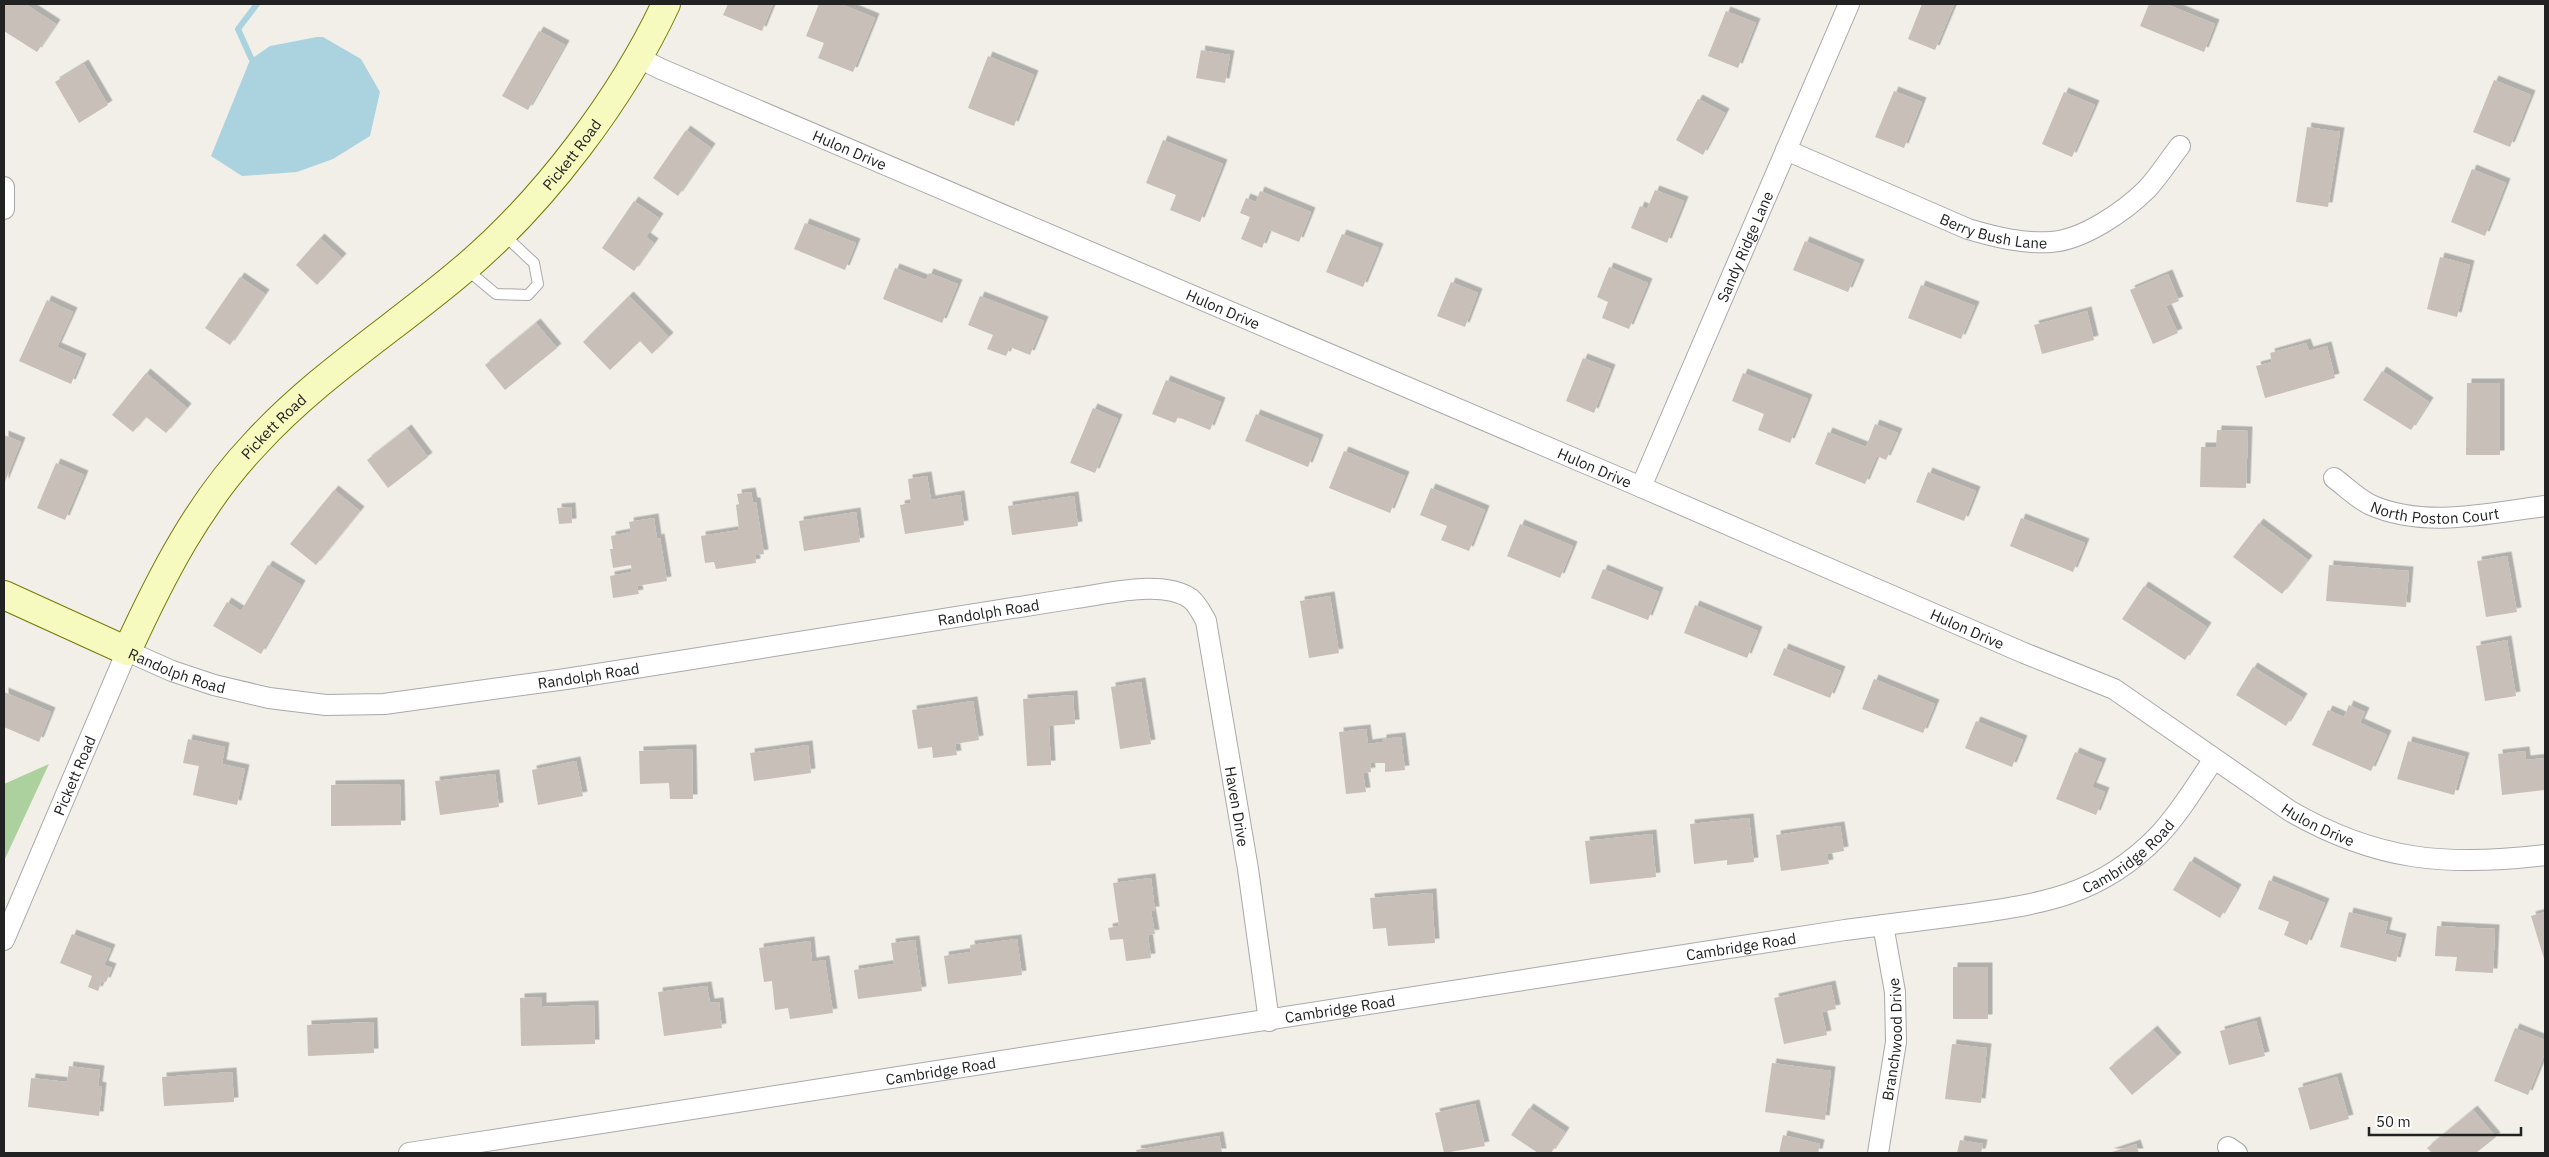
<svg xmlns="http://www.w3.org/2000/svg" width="2549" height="1157" viewBox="0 0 2549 1157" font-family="'IBM Plex Sans',sans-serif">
	<defs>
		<filter id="shadow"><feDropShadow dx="4.5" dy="-4.5" stdDeviation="0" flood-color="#0004"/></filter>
	</defs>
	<rect width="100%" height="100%" fill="#f2efe9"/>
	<polygon fill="#add19e" points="49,764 4,861 4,784"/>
	<polygon fill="#aad3df" points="317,37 323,37 361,59 380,92 370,136 333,159 297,172 242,176 211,156 250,60 270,46"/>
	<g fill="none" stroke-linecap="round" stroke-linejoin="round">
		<polyline stroke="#aad3df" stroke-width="6" points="257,64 251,58 238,29 257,4"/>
	</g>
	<g fill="#c7bfb8" filter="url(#shadow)">
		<polygon points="4,4 25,4 56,24 37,52 4,31"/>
		<polygon points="728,4 773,4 762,31 723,15"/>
		<polygon points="819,4 841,4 875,18 853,72 818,58 824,43 806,36"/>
		<polygon points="1922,4 1954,5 1935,50 1908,39"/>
		<polygon points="2149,4 2166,4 2215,24 2204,52 2140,26"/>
		<polygon points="1726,11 1756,23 1738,68 1708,56"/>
		<polygon points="539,31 565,45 528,110 502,96"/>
		<polygon points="1201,50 1230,55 1225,83 1196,78"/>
		<polygon points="988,56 1034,75 1014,126 968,108"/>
		<polygon points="84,64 108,105 79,123 55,82"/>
		<polygon points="2494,80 2531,95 2510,147 2473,132"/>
		<polygon points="1894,91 1922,102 1904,148 1875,137"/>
		<polygon points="2064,92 2095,105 2072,157 2042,144"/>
		<polygon points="1698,99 1725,113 1703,155 1676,140"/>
		<polygon points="2307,127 2340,132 2328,207 2296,202"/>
		<polygon points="686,130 711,148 678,196 653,178"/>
		<polygon points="1163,140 1223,164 1200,222 1170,210 1176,195 1146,183"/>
		<polygon points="2472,169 2506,183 2485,236 2451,222"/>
		<polygon points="1655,190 1684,201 1667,243 1631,228 1640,206 1647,209"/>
		<polygon points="1260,191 1311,212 1299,242 1269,230 1262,248 1241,239 1250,217 1240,213 1246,198 1256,202"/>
		<polygon points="634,201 659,218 646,237 654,243 634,271 602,248"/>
		<polygon points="805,223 856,243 845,270 794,249"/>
		<polygon points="1342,234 1379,248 1363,287 1326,272"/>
		<polygon points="320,238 342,258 317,285 296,265"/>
		<polygon points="1805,241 1860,264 1848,292 1793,270"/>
		<polygon points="2440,257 2470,265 2457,317 2427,309"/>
		<polygon points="1609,267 1648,283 1629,329 1602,318 1608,302 1597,297"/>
		<polygon points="895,268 926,280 929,273 958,284 942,323 883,299"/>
		<polygon points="2168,274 2179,301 2166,306 2178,333 2153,344 2130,290"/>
		<polygon points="240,277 265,294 230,345 205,328"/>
		<polygon points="1451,282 1478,293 1465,327 1437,316"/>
		<polygon points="1921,285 1975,306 1961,339 1908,318"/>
		<polygon points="629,296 669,337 652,354 640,341 610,370 583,342"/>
		<polygon points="980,296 1044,321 1030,355 1010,347 1006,356 987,349 993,335 968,325"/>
		<polygon points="47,300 73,312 57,347 82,358 71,384 19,361"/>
		<polygon points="2087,311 2094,340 2042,354 2034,325"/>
		<polygon points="536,323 557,348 505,390 485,365"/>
		<polygon points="2306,343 2309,351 2327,346 2335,378 2265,398 2256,366 2272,362 2270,353"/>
		<polygon points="1583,358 1611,369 1594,413 1566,401"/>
		<polygon points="2382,371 2429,402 2411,430 2363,400"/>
		<polygon points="146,373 187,408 166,433 146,417 133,432 112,415"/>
		<polygon points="1743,373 1808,399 1790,443 1758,430 1764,414 1732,401"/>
		<polygon points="1166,380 1221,402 1210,430 1178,417 1175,423 1152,414"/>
		<polygon points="2467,383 2500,383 2500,455 2466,455"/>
		<polygon points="1093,408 1118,419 1095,473 1070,463"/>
		<polygon points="1256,414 1319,439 1308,467 1245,441"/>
		<polygon points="1875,424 1898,433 1886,460 1877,456 1865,484 1815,464 1828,432 1866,447"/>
		<polygon points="407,429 428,457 388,488 367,460"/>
		<polygon points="2217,430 2248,431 2246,488 2200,487 2201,447 2216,447"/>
		<polygon points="4,435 21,442 4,484"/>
		<polygon points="1344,451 1405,476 1390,513 1329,488"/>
		<polygon points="56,463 84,475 65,520 37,508"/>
		<polygon points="1928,472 1976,491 1964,521 1916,502"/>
		<polygon points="927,476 931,500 960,495 964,525 905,534 900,505 911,503 908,479"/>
		<polygon points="1431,488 1485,510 1469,551 1441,540 1447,526 1420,515"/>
		<polygon points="334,490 360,511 316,565 290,544"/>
		<polygon points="751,492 753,502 756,502 764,554 755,555 756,563 716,569 714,562 705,563 701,536 739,530 736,505 739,504 737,494"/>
		<polygon points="1074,496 1078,526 1012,535 1008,506"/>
		<polygon points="571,507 572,523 559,524 557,508"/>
		<polygon points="856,512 860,542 804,551 799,521"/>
		<polygon points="654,518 657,539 660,538 667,581 637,586 639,594 613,598 610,576 632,572 631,565 613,568 610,549 613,549 611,536 631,532 629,522"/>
		<polygon points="2021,518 2085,543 2073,572 2010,546"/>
		<polygon points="2259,523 2308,560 2282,594 2233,557"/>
		<polygon points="1520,524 1573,546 1560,578 1507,556"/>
		<polygon points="2507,556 2517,612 2486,617 2477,561"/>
		<polygon points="268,565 301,585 261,654 213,626 227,602 241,611"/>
		<polygon points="2329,565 2409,571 2406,607 2326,601"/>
		<polygon points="1603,569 1659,592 1648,620 1591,598"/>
		<polygon points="2144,586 2207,627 2185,660 2122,619"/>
		<polygon points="1330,596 1339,653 1309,658 1300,601"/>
		<polygon points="1695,605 1758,631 1747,658 1684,633"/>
		<polygon points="2507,640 2516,696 2485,701 2476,646"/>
		<polygon points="1784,648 1841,671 1830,698 1773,675"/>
		<polygon points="2253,667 2303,698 2286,726 2236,695"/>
		<polygon points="1874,679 1935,704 1923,733 1862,709"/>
		<polygon points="1141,682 1151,744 1120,749 1111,687"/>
		<polygon points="4,692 51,712 39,742 4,727"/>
		<polygon points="1073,695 1075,724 1049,726 1051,765 1027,766 1023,699"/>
		<polygon points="973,701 979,740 955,744 957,755 933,758 932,747 918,749 912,710"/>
		<polygon points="2349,705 2365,712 2360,723 2387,735 2371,771 2312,745 2328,710 2344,717"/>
		<polygon points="1976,721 2023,740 2012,767 1965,748"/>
		<polygon points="1366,729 1368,744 1382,742 1382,739 1401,737 1405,770 1385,772 1385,763 1370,763 1371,772 1363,773 1366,792 1346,794 1339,732"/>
		<polygon points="188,739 225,747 222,764 245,769 237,805 193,795 199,766 183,763"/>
		<polygon points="2408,741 2465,757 2454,795 2397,779"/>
		<polygon points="808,745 811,773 754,781 750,753"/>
		<polygon points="692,749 693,799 670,799 669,783 640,784 639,751"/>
		<polygon points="2525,751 2526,760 2545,758 2545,790 2502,795 2498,754"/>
		<polygon points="2075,752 2102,763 2092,787 2105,792 2096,815 2056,799"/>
		<polygon points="576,761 583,796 538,805 532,770"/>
		<polygon points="495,774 499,807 440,815 435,781"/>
		<polygon points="400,784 401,825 331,826 331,785"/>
		<polygon points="1749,818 1754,862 1727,865 1727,860 1694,864 1690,824"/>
		<polygon points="1840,826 1844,851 1827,854 1829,864 1781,871 1776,835"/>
		<polygon points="1652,834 1656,877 1590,884 1585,841"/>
		<polygon points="2190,861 2237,889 2220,918 2173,890"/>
		<polygon points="1151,878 1155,911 1151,911 1155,934 1148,935 1151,958 1126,961 1123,939 1110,940 1108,928 1119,926 1113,883"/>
		<polygon points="2269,880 2325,903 2307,945 2284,935 2289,922 2258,909"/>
		<polygon points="1432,893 1435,943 1388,946 1386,928 1373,929 1370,898"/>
		<polygon points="2349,912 2388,922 2385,934 2402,938 2396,962 2340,947"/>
		<polygon points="2545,912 2545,962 2531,916"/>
		<polygon points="2437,926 2495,929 2493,973 2455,971 2457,957 2435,956"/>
		<polygon points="72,934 111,949 104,965 112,968 106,982 102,981 98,991 88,987 92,976 60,963"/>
		<polygon points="1017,939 1022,975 948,984 944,956 971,952 970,945"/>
		<polygon points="915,940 922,991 858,999 854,970 894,964 891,943"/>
		<polygon points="810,941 812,962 825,960 833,1013 790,1019 788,1008 775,1010 772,981 764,982 759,948"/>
		<rect x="1953" y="967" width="35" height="52"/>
		<polygon points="1831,985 1836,1009 1822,1012 1827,1035 1784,1044 1774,998"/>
		<polygon points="707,986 710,1003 719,1002 722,1028 664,1036 658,992"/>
		<polygon points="542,997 542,1007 594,1005 595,1044 521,1046 520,998"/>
		<polygon points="2256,1021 2265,1056 2229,1065 2220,1031"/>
		<polygon points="373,1022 374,1053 308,1056 307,1025"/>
		<polygon points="2515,1028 2545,1040 2545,1053 2528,1095 2494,1081"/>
		<polygon points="2153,1030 2177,1057 2132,1095 2109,1068"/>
		<polygon points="1952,1044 1987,1048 1981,1103 1945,1099"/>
		<polygon points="1772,1063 1831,1071 1825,1120 1765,1112"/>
		<polygon points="69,1066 100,1070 98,1086 102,1087 99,1116 28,1107 31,1078 67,1082"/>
		<polygon points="232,1072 234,1102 164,1106 162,1077"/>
		<polygon points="2337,1077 2349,1119 2310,1130 2298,1088"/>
		<polygon points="1475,1104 1485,1146 1444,1153 1435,1113"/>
		<polygon points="1529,1108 1565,1132 1551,1153 1538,1153 1511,1135"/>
		<polygon points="2473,1110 2496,1137 2476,1153 2432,1153 2427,1148"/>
		<polygon points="1783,1135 1820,1144 1818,1153 1779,1153"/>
		<polygon points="1219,1136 1222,1153 1137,1153 1136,1150"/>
		<polygon points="1960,1140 1983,1144 1981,1153 1957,1153"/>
		<polygon points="2136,1144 2139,1153 2109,1153"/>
	</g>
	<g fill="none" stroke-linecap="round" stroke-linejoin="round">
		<defs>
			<polyline id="lane" points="466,269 496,294 528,295 538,284 534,263 503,234"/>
			<g id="street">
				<path id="s1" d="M637,57l24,12 980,418 383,166 90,36 176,122c87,50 157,56 255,44"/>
				<path id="s2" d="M1786,150l182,79c27,8 55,15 83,13 32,-2 74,-31 96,-53 12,-13 22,-29 33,-43"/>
				<polyline points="4,187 4,209"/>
				<path id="s3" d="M2334,478c11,8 24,21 37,27 54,24 119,8 174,1"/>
				<path id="s4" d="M1641,487l208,-483"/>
				<path id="s5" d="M4,940l123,-289 45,20 42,14 55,13 57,7 58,-1 182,-25 510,-81c32,-4 87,-19 115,1 7,6 11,15 15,22l42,248 21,152"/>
				<polyline points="2228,1147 2237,1153"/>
				<path id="s6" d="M409,1153l1436,-223c39,-5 78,-10 117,-15 79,-11 138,-19 196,-79 22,-23 38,-51 56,-77"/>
				<path id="s7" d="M1878,1153l18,-111 -1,-50 -12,-67"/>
			</g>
			<g id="secondary">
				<path id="s8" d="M4,595l123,56c34,-74 71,-147 128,-207 62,-68 140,-116 210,-176 79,-67 157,-170 201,-264"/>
			</g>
		</defs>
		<use href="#lane" stroke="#a9a9a9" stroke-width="12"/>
		<use href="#street" stroke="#a9a9a9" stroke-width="22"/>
		<use href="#secondary" stroke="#707d05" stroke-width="30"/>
		<use href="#lane" stroke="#fff" stroke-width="10"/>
		<use href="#street" stroke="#fff" stroke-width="20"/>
		<use href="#secondary" stroke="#f7fabf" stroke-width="28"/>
	</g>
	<g text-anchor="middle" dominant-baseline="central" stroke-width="4" stroke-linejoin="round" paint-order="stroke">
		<g font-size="15" fill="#222" stroke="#fff">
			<text stroke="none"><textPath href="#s1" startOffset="232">Hulon Drive</textPath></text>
			<text stroke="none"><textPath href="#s8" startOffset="810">Pickett Road</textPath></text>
			<text stroke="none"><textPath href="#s2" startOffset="224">Berry Bush Lane</textPath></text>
			<text stroke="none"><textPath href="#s4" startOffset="262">Sandy Ridge Lane</textPath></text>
			<text stroke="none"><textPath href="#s1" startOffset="638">Hulon Drive</textPath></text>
			<text stroke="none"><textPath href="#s8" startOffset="405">Pickett Road</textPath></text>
			<text stroke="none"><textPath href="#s1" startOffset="1042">Hulon Drive</textPath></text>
			<text stroke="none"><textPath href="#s3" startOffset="111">North Poston Court</textPath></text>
			<text stroke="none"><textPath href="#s5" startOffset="1191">Randolph Road</textPath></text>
			<text stroke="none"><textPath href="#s1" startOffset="1448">Hulon Drive</textPath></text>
			<text stroke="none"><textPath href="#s5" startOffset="368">Randolph Road</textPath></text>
			<text stroke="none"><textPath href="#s5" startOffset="786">Randolph Road</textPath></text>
			<text stroke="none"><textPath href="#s5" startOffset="179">Pickett Road</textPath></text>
			<text stroke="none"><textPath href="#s5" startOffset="1612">Haven Drive</textPath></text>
			<text stroke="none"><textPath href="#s1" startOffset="1852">Hulon Drive</textPath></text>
			<text stroke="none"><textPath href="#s6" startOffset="1751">Cambridge Road</textPath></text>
			<text stroke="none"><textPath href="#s6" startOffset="1348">Cambridge Road</textPath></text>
			<text stroke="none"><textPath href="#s6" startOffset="942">Cambridge Road</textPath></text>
			<text stroke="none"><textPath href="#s7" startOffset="115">Branchwood Drive</textPath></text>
			<text stroke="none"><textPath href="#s6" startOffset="538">Cambridge Road</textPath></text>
		</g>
	</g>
	<rect width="2549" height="1157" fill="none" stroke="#222222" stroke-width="10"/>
	<path d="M2369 1127v8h152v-8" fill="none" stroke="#222222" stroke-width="2.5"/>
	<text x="2376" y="1127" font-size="15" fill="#222222" stroke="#ffffff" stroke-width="4" paint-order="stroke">50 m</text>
</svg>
